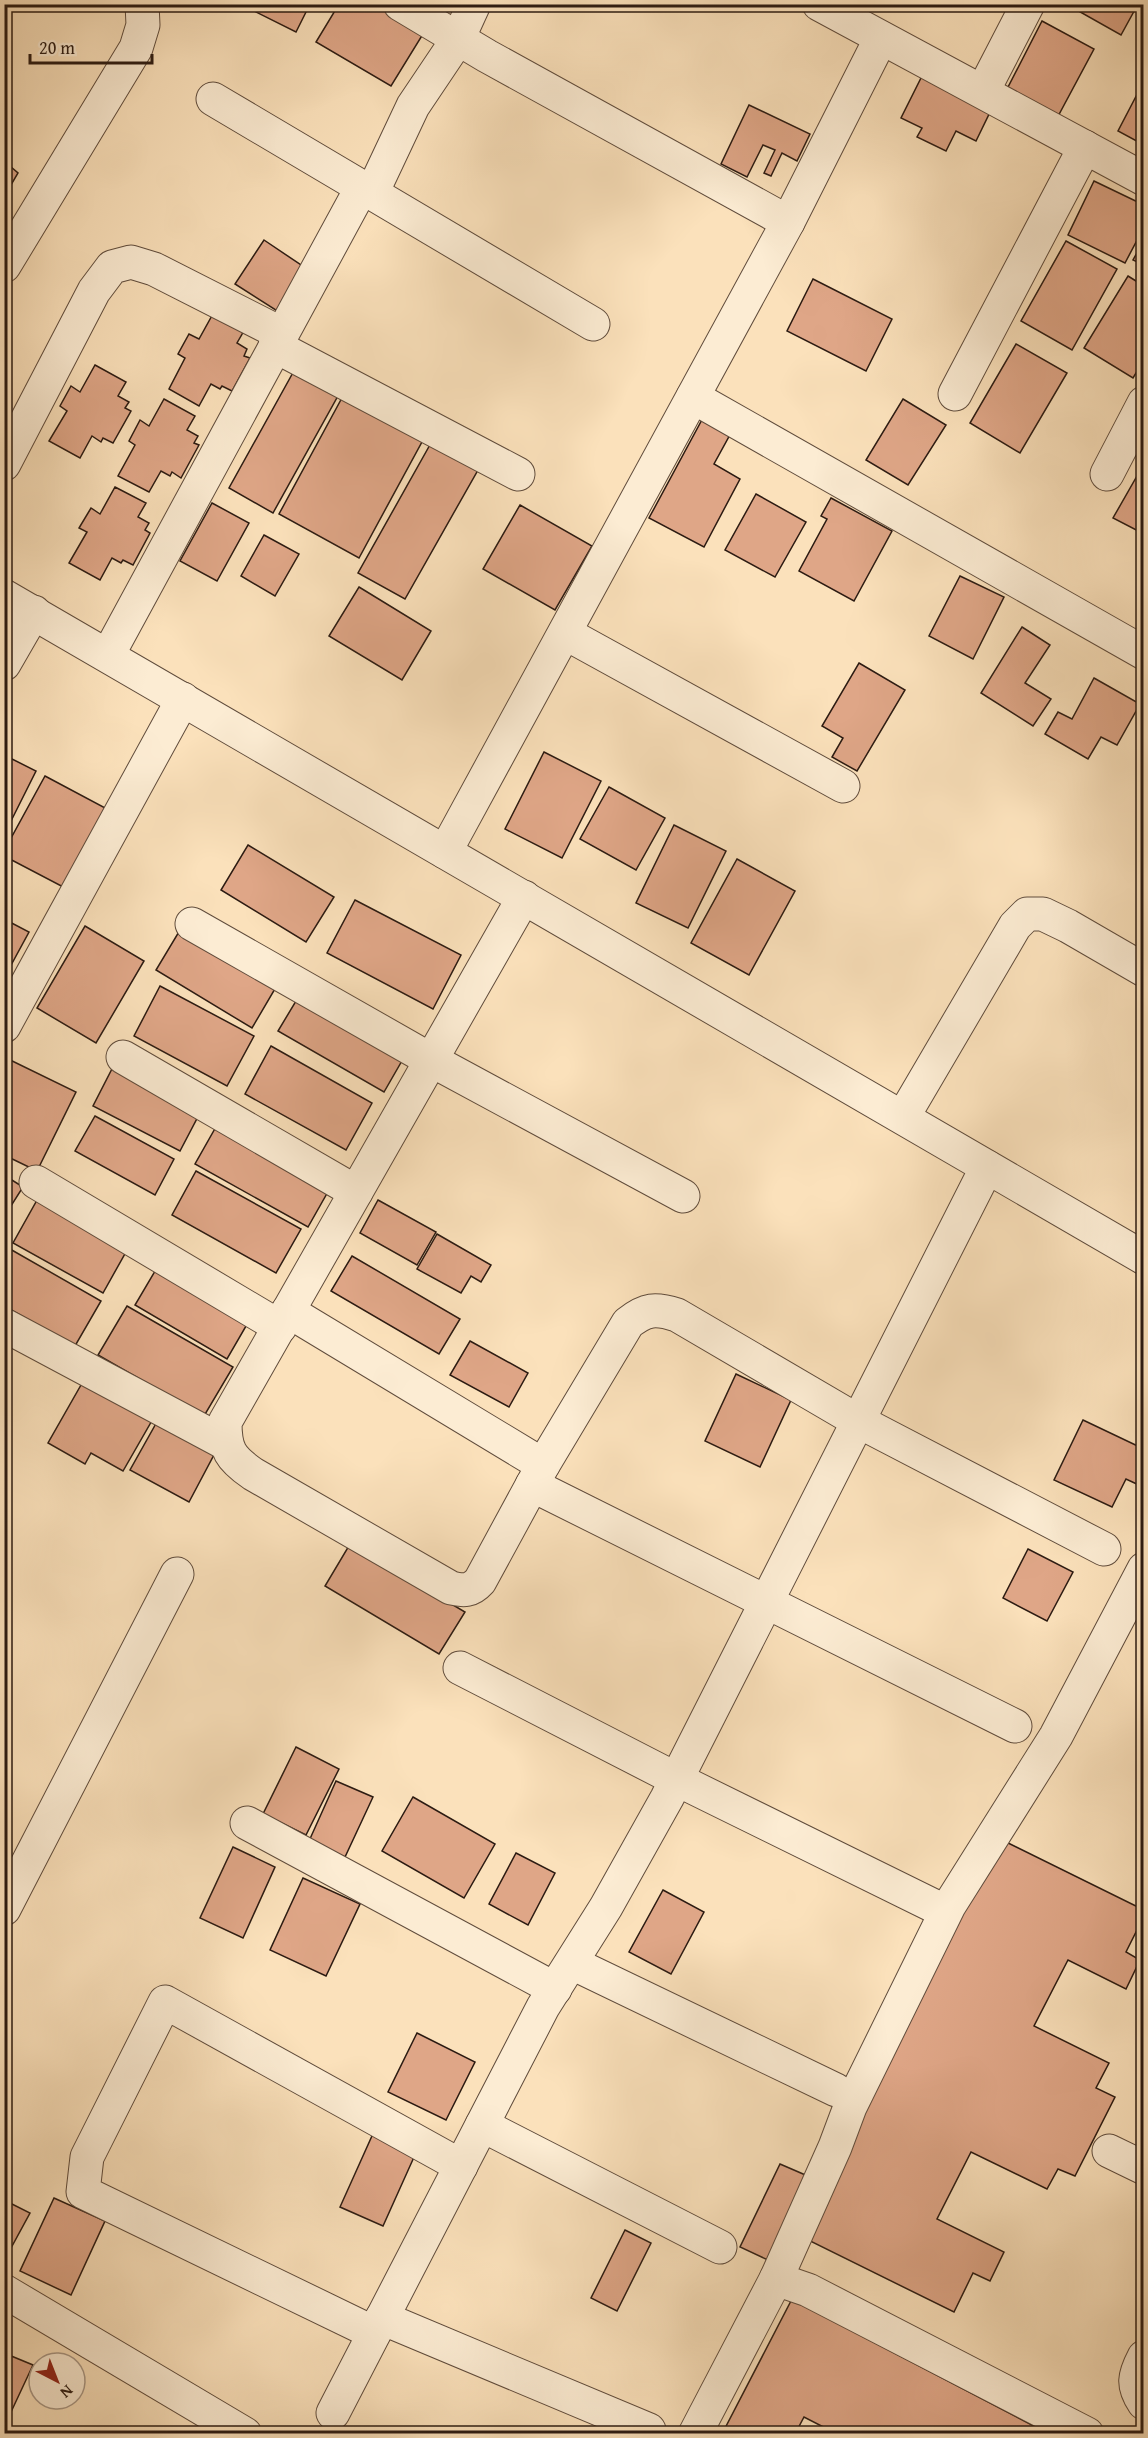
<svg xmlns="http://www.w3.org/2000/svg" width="1148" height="2438" viewBox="0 0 1148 2438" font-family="'Gentium Book Plus',serif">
	<rect width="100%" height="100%" fill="#fbe1bb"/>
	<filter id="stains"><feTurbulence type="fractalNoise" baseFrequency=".00333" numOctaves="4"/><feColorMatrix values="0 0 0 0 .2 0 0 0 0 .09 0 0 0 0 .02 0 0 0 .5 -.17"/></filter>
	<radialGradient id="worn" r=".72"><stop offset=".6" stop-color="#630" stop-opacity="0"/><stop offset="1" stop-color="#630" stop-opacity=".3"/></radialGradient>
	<g fill="#dfa687" stroke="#2c1b12" stroke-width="1.5">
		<polygon points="240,4 310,4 296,32"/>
		<polygon points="339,4 374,4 423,34 391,86 316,42"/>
		<polygon points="1066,4 1138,4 1121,35"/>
		<polygon points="1042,21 1094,49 1056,120 1005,93"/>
		<polygon points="922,76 992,108 976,141 956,131 946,151 917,137 922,128 901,118"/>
		<polygon points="1144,81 1144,145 1118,131"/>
		<polygon points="749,105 810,134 797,161 782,153 771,176 764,173 775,150 763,145 747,177 721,164"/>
		<polygon points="4,161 18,173 4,197"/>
		<polygon points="1094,181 1144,205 1144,227 1125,263 1068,235"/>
		<polygon points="264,240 310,271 282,314 235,284"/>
		<polygon points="1144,240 1144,265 1133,260"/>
		<polygon points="1066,241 1117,269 1072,350 1021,321"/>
		<polygon points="1128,276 1144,286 1144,360 1133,378 1084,348"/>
		<polygon points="813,279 892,319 866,371 787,331"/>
		<polygon points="214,312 245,329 237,343 247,349 244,356 250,358 232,391 222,386 220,389 211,384 199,406 169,389 185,358 178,354 189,334 199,339"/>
		<polygon points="1016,344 1067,373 1020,453 970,423"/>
		<polygon points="95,365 126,382 118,396 129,402 125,408 131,411 113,443 103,438 101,442 92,436 80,458 49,441 67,411 60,406 71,386 80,392"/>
		<polygon points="295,369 339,394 273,513 229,488"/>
		<polygon points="343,396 423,440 359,558 279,514"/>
		<polygon points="164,399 195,416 187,430 198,436 194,443 199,445 181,478 172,472 170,476 161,471 149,492 118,476 135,445 129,441 140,420 149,426"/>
		<polygon points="903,399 946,425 908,485 866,460"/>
		<polygon points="704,416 732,431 714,464 740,479 704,547 649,518"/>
		<polygon points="431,443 478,470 405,599 358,573"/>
		<polygon points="1144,445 1144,462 1136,456"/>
		<polygon points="1137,476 1144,480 1144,534 1113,518"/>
		<polygon points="115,487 146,503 138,517 149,523 145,530 150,533 133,565 123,560 121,563 112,558 100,580 69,563 87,532 79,528 91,508 100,514"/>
		<polygon points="756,494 806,522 775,577 725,550"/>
		<polygon points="831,498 892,531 854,601 799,571 827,519 821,516"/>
		<polygon points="212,503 249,523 217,581 180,561"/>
		<polygon points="520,505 592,546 555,610 483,569"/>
		<polygon points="264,535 299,554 275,596 241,576"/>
		<polygon points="960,576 1004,597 973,659 929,636"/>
		<polygon points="359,587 431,631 402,680 329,636"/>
		<polygon points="1022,627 1050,645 1025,683 1051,699 1033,726 981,693"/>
		<polygon points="859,663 905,690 857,771 832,757 843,738 822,726"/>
		<polygon points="1094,678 1140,704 1117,745 1101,737 1088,759 1045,734 1058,712 1072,719"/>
		<polygon points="544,752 601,781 562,858 505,829"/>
		<polygon points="4,755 36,771 4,835"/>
		<polygon points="45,776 109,810 67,889 4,856 4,851"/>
		<polygon points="609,787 665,818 636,870 580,839"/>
		<polygon points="674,825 726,851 688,928 636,903"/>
		<polygon points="248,845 334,897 306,942 221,890"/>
		<polygon points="737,859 795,891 749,975 691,943"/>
		<polygon points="355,900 461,955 433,1009 327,953"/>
		<polygon points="4,919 29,932 10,967 4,964"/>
		<polygon points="183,925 279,982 252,1028 156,970"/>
		<polygon points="85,926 144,961 96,1043 37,1008"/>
		<polygon points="160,986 254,1036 227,1086 134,1036"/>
		<polygon points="302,991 407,1052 384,1092 278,1031"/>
		<polygon points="271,1046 372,1103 346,1150 245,1094"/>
		<polygon points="4,1057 76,1092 37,1171 4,1155"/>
		<polygon points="115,1063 203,1107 180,1151 93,1106"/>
		<polygon points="95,1116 174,1159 155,1195 75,1151"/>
		<polygon points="221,1118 334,1181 308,1227 195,1164"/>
		<polygon points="196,1171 301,1229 276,1273 172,1215"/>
		<polygon points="4,1175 23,1187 4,1217"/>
		<polygon points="41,1193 131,1243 103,1293 13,1243"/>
		<polygon points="378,1200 436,1232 417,1265 360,1233"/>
		<polygon points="437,1234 491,1265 481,1282 471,1276 461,1293 417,1269"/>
		<polygon points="10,1249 101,1301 75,1346 4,1306 4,1259"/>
		<polygon points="352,1256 460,1319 439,1354 331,1291"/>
		<polygon points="161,1261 253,1314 227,1359 135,1305"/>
		<polygon points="127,1306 233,1367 204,1416 98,1355"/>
		<polygon points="470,1341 528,1373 509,1407 450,1375"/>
		<polygon points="736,1374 791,1400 760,1467 705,1441"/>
		<polygon points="85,1378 154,1417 123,1471 91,1453 85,1464 48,1443"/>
		<polygon points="158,1420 216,1451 189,1502 130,1470"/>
		<polygon points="1083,1420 1144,1449 1144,1482 1141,1486 1126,1479 1112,1507 1054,1480"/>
		<polygon points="350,1544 465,1612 439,1654 325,1586"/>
		<polygon points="1028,1549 1073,1572 1047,1621 1003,1598"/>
		<polygon points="296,1747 339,1769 306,1835 263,1814"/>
		<polygon points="336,1781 373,1797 345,1857 309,1841"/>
		<polygon points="413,1797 495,1844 464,1898 382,1851"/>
		<polygon points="998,1838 1144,1910 1144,1916 1126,1952 1140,1960 1126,1989 1068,1960 1034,2026 1109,2063 1096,2088 1115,2097 1075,2176 1058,2169 1047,2189 971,2152 937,2219 1004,2252 990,2281 973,2273 954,2312 800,2236"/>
		<polygon points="233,1847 275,1867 243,1938 200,1918"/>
		<polygon points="516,1853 555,1873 528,1925 489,1904"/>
		<polygon points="303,1878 360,1904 326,1976 270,1950"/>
		<polygon points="663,1890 704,1912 671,1974 629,1952"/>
		<polygon points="417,2033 475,2062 446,2120 388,2092"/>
		<polygon points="376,2127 419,2146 383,2226 340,2207"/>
		<polygon points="780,2164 810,2177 770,2261 740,2247"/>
		<polygon points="54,2198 105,2221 71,2295 20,2271"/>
		<polygon points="4,2200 30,2213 11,2248 4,2244"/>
		<polygon points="625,2230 651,2243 617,2311 591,2298"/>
		<polygon points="792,2299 1049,2434 837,2434 804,2417 795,2434 722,2434"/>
		<polygon points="4,2353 33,2365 4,2427"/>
	</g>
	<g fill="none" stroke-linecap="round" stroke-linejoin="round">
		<defs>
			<g id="minor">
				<polyline points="400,4 487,56 788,222"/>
				<polyline points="819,4 1144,179"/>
				<polyline points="983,91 1028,4"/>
				<polyline points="213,99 593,324"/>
				<polyline points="372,193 413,106 458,39 474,4"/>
				<polyline points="4,266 136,48 143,25 142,4"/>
				<polyline points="275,346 518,474"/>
				<polyline points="955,394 1085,147"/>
				<polyline points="693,397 1144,653"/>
				<polyline points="4,464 94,291 112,267 131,262 154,269 282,334"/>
				<polyline points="1107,474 1144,403"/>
				<polyline points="4,596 1144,1258"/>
				<polyline points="565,633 843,786"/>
				<polyline points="108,655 362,187"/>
				<polyline points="4,664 34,612"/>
				<polyline points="445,852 788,222 881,38"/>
				<path d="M524,897l-299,525c0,28 5,36 28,52l198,114c13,3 20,3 29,-7l63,-116 85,-142c18,-14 27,-15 49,-8l181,106 246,128"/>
				<polyline points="192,924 431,1060 683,1196"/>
				<polyline points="4,1026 183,699"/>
				<polyline points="123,1057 356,1192"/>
				<polyline points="903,1117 1015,926 1027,914 1043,914 1068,926 1144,970"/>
				<polyline points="36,1182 280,1327"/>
				<polyline points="288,1311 543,1465"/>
				<polyline points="4,1325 225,1443"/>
				<polyline points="532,1485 1015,1726"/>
				<polyline points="460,1668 676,1779 934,1906"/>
				<polyline points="247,1823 555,1989"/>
				<polyline points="4,1909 177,1574"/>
				<polyline points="572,1963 836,2090"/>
				<polyline points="482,2125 720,2247"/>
				<polyline points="1109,2151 1144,2168"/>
				<polyline points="776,2279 808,2290 1087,2434"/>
				<polyline points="4,2291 245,2434"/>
				<polyline points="382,2318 649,2430"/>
				<polyline points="374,2333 83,2192 87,2157 165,2002 461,2166"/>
				<path d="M1144,2357c-10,19 -12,28 0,46"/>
				<polyline points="333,2413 543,2007 606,1907 667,1798 987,1167"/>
				<polyline points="695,2434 776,2279 835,2147 850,2107 949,1906 1056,1736 1144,1569"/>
			</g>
		</defs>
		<use href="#minor" stroke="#604c3c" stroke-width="35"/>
		<use href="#minor" stroke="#fcecd3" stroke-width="33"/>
	</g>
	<rect width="1148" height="2438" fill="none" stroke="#fbe1bb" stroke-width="24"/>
	<rect x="6" y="6" width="1136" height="2426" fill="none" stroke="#2c1b12" stroke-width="3"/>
	<rect x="12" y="12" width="1124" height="2414" fill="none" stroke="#2c1b12" stroke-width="1.5"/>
	<g transform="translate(57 2381) rotate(138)"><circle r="28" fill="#fcecd3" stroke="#a99886" stroke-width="1.5"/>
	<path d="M0-4.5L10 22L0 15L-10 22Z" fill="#8f2418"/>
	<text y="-9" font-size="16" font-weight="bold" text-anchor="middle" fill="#2c1b12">N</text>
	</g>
	<path d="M30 54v9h122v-9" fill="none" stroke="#2c1b12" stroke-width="3"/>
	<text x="39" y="54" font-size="18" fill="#2c1b12" stroke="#fcecd3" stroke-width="4.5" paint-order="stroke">20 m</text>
	<rect width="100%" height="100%" filter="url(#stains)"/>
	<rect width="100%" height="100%" fill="url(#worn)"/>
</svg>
